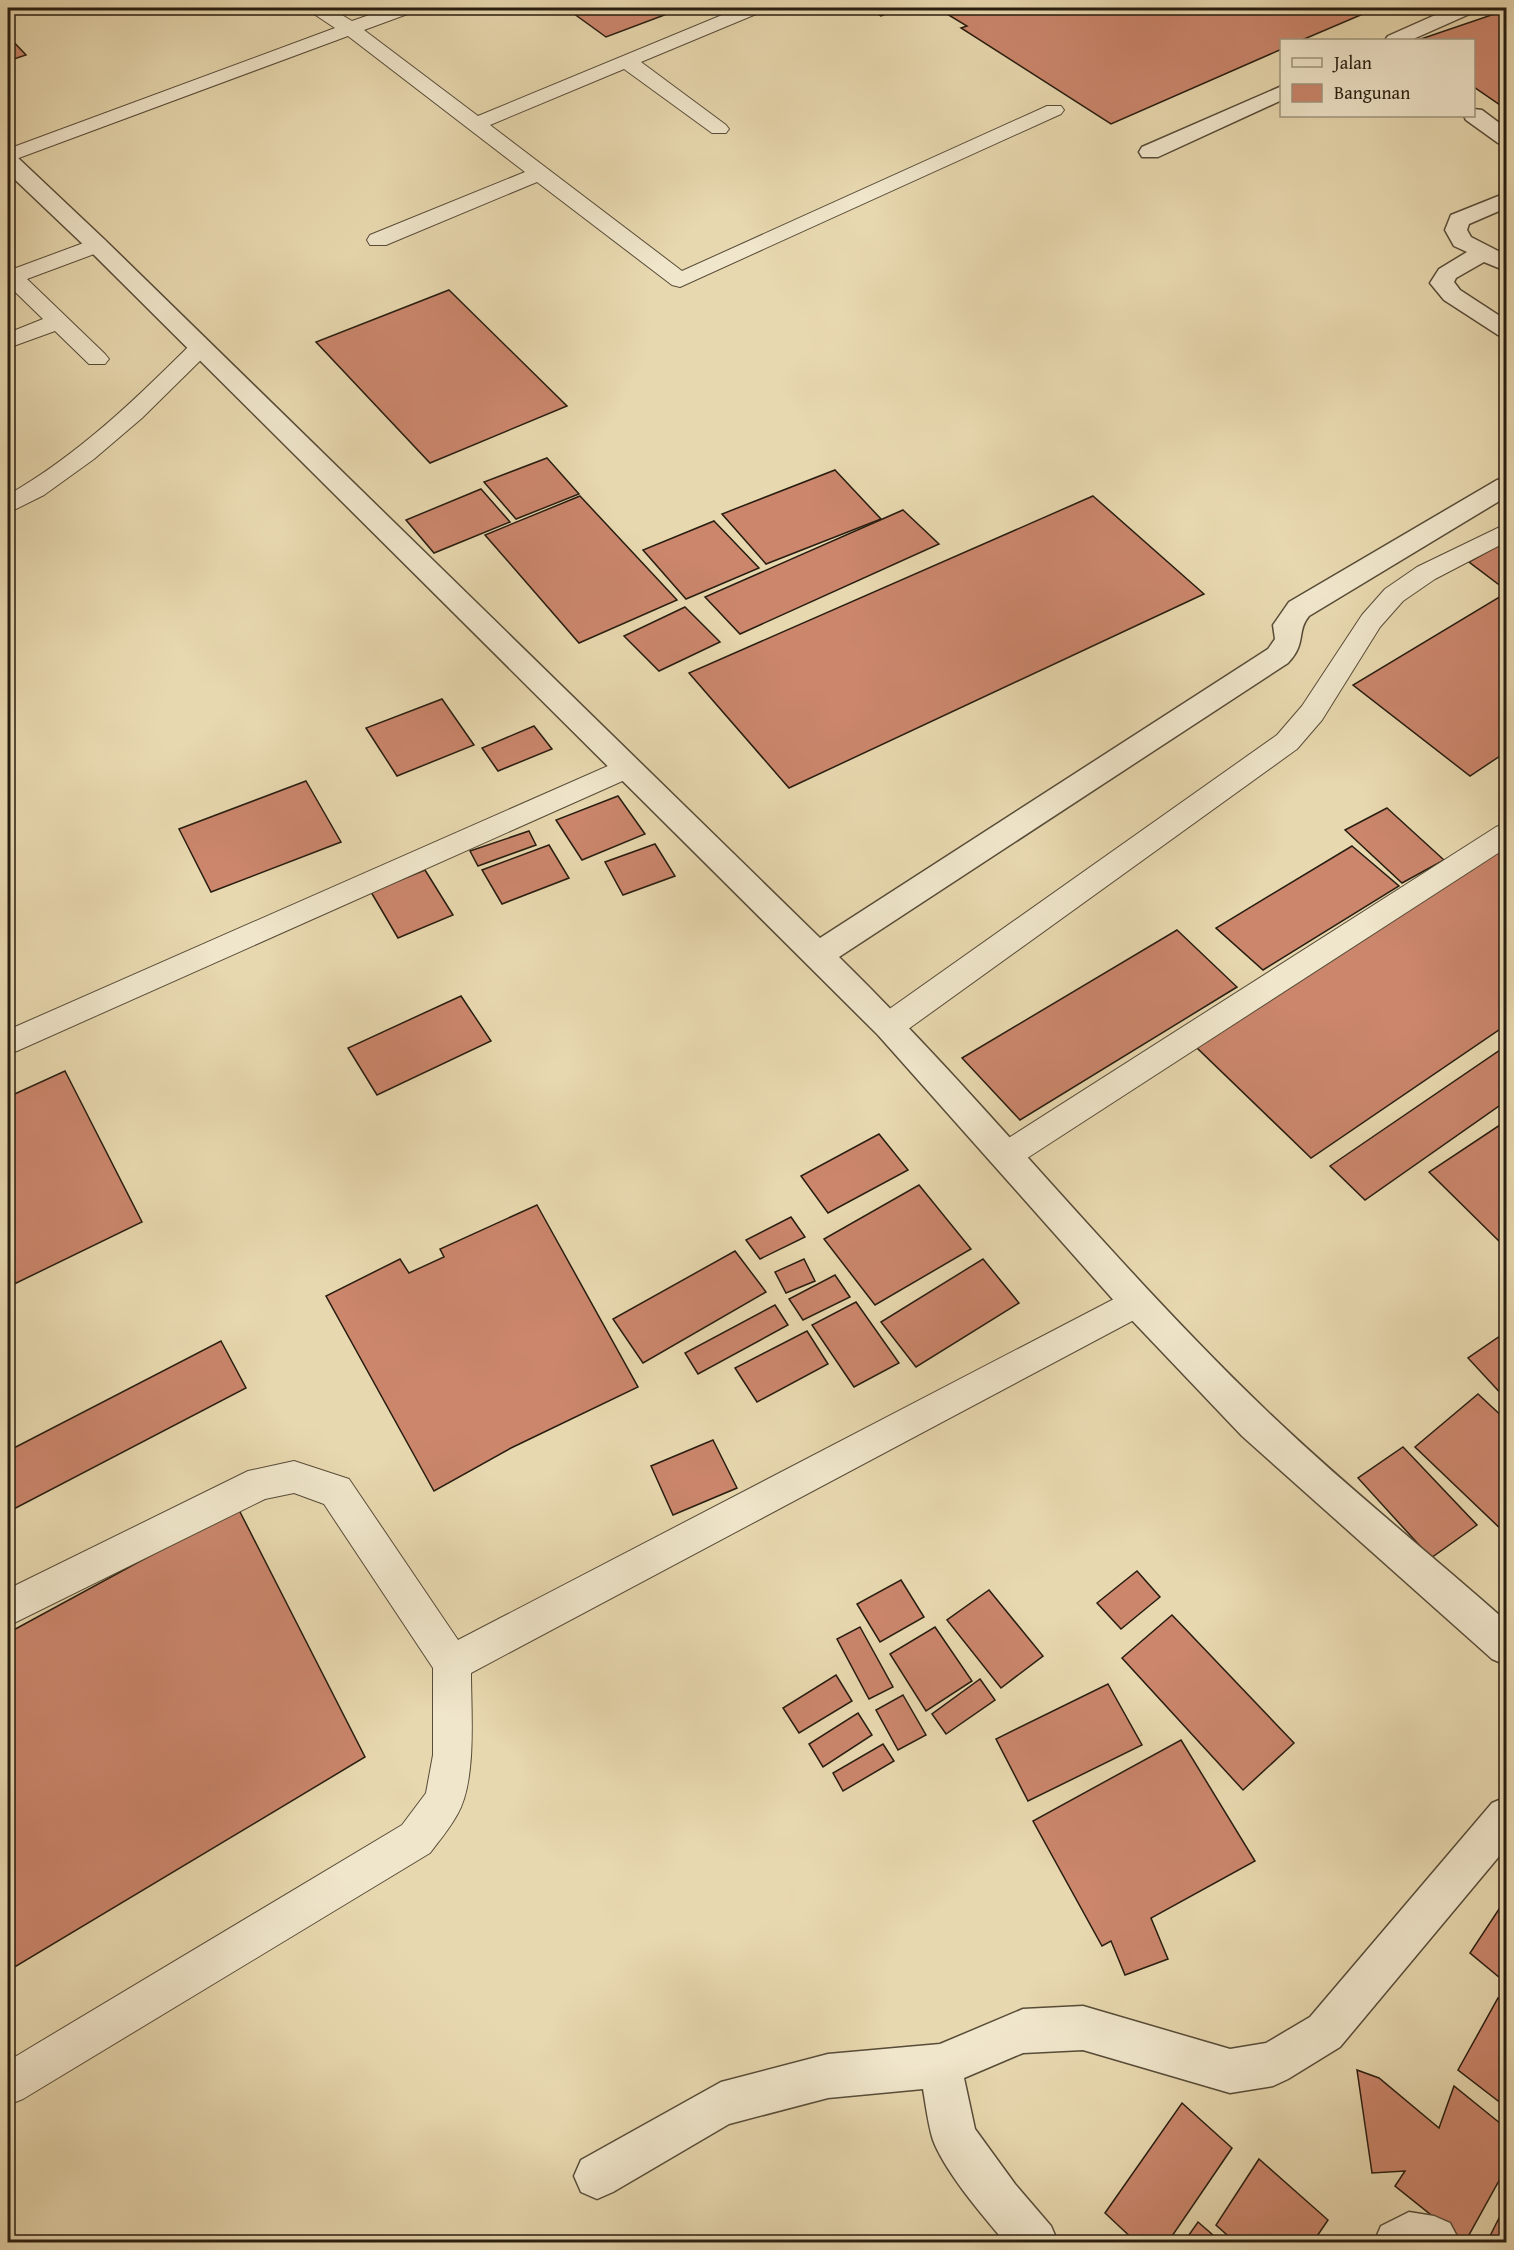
<svg xmlns="http://www.w3.org/2000/svg" width="1514" height="2250" viewBox="0 0 1514 2250" font-family="'Gentium Book Plus',serif">
	<rect width="100%" height="100%" fill="#e8d8af"/>
	<filter id="stains"><feTurbulence type="fractalNoise" baseFrequency=".00333" numOctaves="4"/><feColorMatrix values="0 0 0 0 .2 0 0 0 0 .09 0 0 0 0 .02 0 0 0 .5 -.17"/></filter>
	<radialGradient id="worn" r=".72"><stop offset=".6" stop-color="#630" stop-opacity="0"/><stop offset="1" stop-color="#630" stop-opacity=".3"/></radialGradient>
	<g fill="#cb866c" stroke="#271d10" stroke-width="1.5">
		<polygon points="566,8 683,8 606,37"/>
		<polygon points="867,8 902,8 881,16"/>
		<polygon points="937,8 1377,8 1302,40 1282,40 1282,49 1111,124 961,28 967,26"/>
		<polygon points="1506,10 1506,109 1474,87 1474,40 1418,40"/>
		<polygon points="8,36 26,55 8,61"/>
		<polygon points="449,290 567,406 430,463 316,342"/>
		<polygon points="547,458 579,494 516,519 484,482"/>
		<polygon points="835,470 881,519 766,564 722,514"/>
		<polygon points="481,489 510,522 434,553 406,520"/>
		<polygon points="580,496 677,600 579,643 485,535"/>
		<polygon points="1093,496 1204,594 789,788 689,673"/>
		<polygon points="903,510 939,544 740,634 705,597"/>
		<polygon points="714,521 759,568 686,599 643,550"/>
		<polygon points="1506,541 1506,590 1469,562"/>
		<polygon points="1506,593 1506,752 1470,776 1353,685"/>
		<polygon points="685,607 720,642 659,671 624,636"/>
		<polygon points="442,699 474,745 397,776 366,728"/>
		<polygon points="534,726 552,749 498,771 482,748"/>
		<polygon points="306,781 341,842 211,892 179,829"/>
		<polygon points="618,796 645,834 582,860 556,820"/>
		<polygon points="1387,808 1444,860 1402,883 1345,830"/>
		<polygon points="529,831 536,845 478,866 470,851"/>
		<polygon points="655,844 675,876 623,895 605,862"/>
		<polygon points="549,845 569,878 502,904 482,870"/>
		<polygon points="1352,846 1399,886 1263,970 1216,928"/>
		<polygon points="1506,846 1506,1025 1311,1158 1195,1046"/>
		<polygon points="425,870 453,915 398,938 371,892"/>
		<polygon points="1177,930 1237,987 1020,1120 962,1058"/>
		<polygon points="461,996 491,1041 377,1095 348,1048"/>
		<polygon points="1506,1046 1506,1101 1365,1200 1330,1166"/>
		<polygon points="65,1071 142,1222 8,1287 8,1097"/>
		<polygon points="1506,1121 1506,1248 1429,1172"/>
		<polygon points="879,1134 908,1170 828,1213 801,1176"/>
		<polygon points="919,1185 971,1249 875,1305 824,1239"/>
		<polygon points="537,1205 638,1387 511,1448 434,1491 326,1296 400,1259 409,1273 444,1257 440,1249"/>
		<polygon points="791,1217 805,1237 760,1259 746,1240"/>
		<polygon points="735,1251 766,1292 643,1363 613,1319"/>
		<polygon points="804,1259 815,1281 786,1293 775,1272"/>
		<polygon points="983,1259 1019,1303 916,1367 881,1322"/>
		<polygon points="835,1275 850,1297 803,1320 789,1299"/>
		<polygon points="856,1302 899,1363 854,1387 812,1325"/>
		<polygon points="775,1305 788,1325 698,1374 685,1353"/>
		<polygon points="807,1331 828,1364 757,1402 735,1368"/>
		<polygon points="1506,1332 1506,1399 1468,1358"/>
		<polygon points="221,1341 246,1388 8,1512 8,1451"/>
		<polygon points="1478,1394 1506,1420 1506,1534 1415,1447"/>
		<polygon points="713,1440 737,1488 673,1515 651,1466"/>
		<polygon points="1403,1447 1477,1525 1431,1558 1358,1478"/>
		<polygon points="238,1508 365,1757 8,1971 8,1633"/>
		<polygon points="1137,1571 1160,1597 1121,1629 1097,1603"/>
		<polygon points="901,1580 924,1617 880,1642 857,1604"/>
		<polygon points="989,1590 1043,1656 1001,1688 947,1620"/>
		<polygon points="1172,1615 1294,1743 1243,1790 1122,1658"/>
		<polygon points="860,1627 893,1687 869,1699 837,1639"/>
		<polygon points="935,1627 972,1681 926,1711 890,1654"/>
		<polygon points="836,1675 852,1701 799,1733 783,1708"/>
		<polygon points="980,1679 995,1700 946,1734 932,1714"/>
		<polygon points="1108,1684 1142,1745 1028,1801 996,1739"/>
		<polygon points="903,1695 926,1735 898,1750 876,1710"/>
		<polygon points="858,1713 872,1735 823,1767 809,1744"/>
		<polygon points="1181,1740 1255,1861 1151,1918 1168,1959 1125,1975 1111,1941 1102,1946 1033,1821"/>
		<polygon points="883,1744 894,1761 843,1791 833,1773"/>
		<polygon points="1505,1900 1506,1902 1506,1983 1470,1953"/>
		<polygon points="1498,1998 1506,2005 1506,2107 1458,2070"/>
		<polygon points="1357,2070 1379,2078 1439,2128 1454,2086 1506,2128 1506,2168 1465,2242 1395,2186 1405,2171 1372,2173"/>
		<polygon points="1182,2103 1232,2148 1168,2242 1136,2242 1105,2213"/>
		<polygon points="1259,2159 1328,2220 1313,2242 1235,2242 1216,2225"/>
		<polygon points="1506,2204 1506,2242 1487,2242"/>
		<polygon points="1198,2222 1221,2242 1184,2242"/>
	</g>
	<g fill="none" stroke-linecap="round" stroke-linejoin="round">
		<defs>
			<g id="service">
				<polygon points="309,8 330,8 352,21 389,8 415,8 413,12 364,30 478,116 739,8 763,8 761,12 641,62 726,125 729,129 726,133 712,133 624,69 490,125 682,271 1047,106 1061,106 1064,110 1061,114 680,287 672,285 537,182 386,245 370,245 367,240 370,235 525,172 348,36 8,162 8,149 335,28 311,12"/>
				<polygon points="97,238 105,240 108,245 105,250 27,279 105,354 109,359 105,364 89,364 55,331 8,348 8,333 43,319 8,285 8,265 16,268"/>
				<path d="M201,340l8,2 3,5 -3,5 -67,66 -48,41 -50,36 -36,18v-18c70,-40 128,-96 185,-153z"/>
				<polygon points="1506,524 1506,542 1435,579 1403,601 1380,627 1322,720 1297,749 900,1035 889,1038 878,1035 874,1026 878,1017 1277,735 1302,706 1362,615 1385,589 1417,567"/>
				<polygon points="626,758 636,761 640,768 636,775 8,1055 8,1030"/>
				<polygon points="1506,823 1506,848 1018,1164 1007,1168 996,1164 991,1155 996,1146 1496,827"/>
				<path d="M1137,1287l12,5 5,10 -5,10 -678,361c0,39 6,109 -14,142 -7,13 -18,26 -27,38l-407,246 -15,6v-44l394,-236 24,-32 7,-38v-87l-109,-164 -30,-11 -29,6 -257,127v-37l240,-118 46,-10 55,18 109,161z"/>
			</g>
			<g id="minor">
				<polygon points="1451,8 1477,8 1474,12 1411,40 1385,40 1388,36"/>
				<polygon points="1282,86 1282,100 1158,157 1142,157 1139,152 1142,147"/>
				<polygon points="1474,109 1482,110 1506,128 1506,144 1498,143 1466,120 1464,116 1474,116"/>
				<path d="M8,154l8,2 89,84 715,698 448,-289 7,-10 -2,-14 16,-23 208,-122 9,-2v19l-197,119c-13,16 -2,27 -21,47l-449,294c149,146 278,311 429,455 76,73 159,139 238,209v44l-14,-6 -250,-223 -117,-123 -247,-278 -789,-785 -81,-77z"/>
				<polygon points="1506,193 1506,208 1469,224 1467,230 1471,237 1506,255 1506,271 1484,262 1456,278 1454,282 1460,290 1506,320 1506,337 1498,335 1444,300 1430,283 1439,269 1467,252 1454,246 1445,230 1451,215"/>
				<path d="M1506,1797v51l-166,199 -52,32 -15,7 -43,7 -147,-43 -60,3 -59,25 11,51 40,55 36,42 7,16h-53c-22,-26 -60,-70 -72,-102 -5,-16 -7,-34 -10,-51l-95,9 -99,26 -116,68 -16,7 -16,-7 -7,-16 7,-16 140,-78 107,-28 112,-10 83,-35 60,-3 147,43 36,-6 44,-26 182,-214z"/>
				<polygon points="1409,2212 1434,2216 1450,2223 1460,2242 1374,2242 1381,2226"/>
			</g>
		</defs>
		<use href="#service" stroke="#574c38" stroke-width="2"/>
		<use href="#minor" stroke="#574c38" stroke-width="3"/>
		<use href="#service" fill="#f0e6cb" fill-rule="evenodd"/>
		<use href="#minor" fill="#f0e6cb" fill-rule="evenodd"/>
	</g>
	<rect width="1514" height="2250" fill="none" stroke="#e8d8af" stroke-width="30"/>
	<rect x="9" y="9" width="1496" height="2232" fill="none" stroke="#271d10" stroke-width="3"/>
	<rect x="15" y="15" width="1484" height="2220" fill="none" stroke="#271d10" stroke-width="1.5"/>
	<rect x="1280" y="39" width="195" height="78" fill="#f0e6cb" stroke="#a09680" stroke-width="1.5"/>
	<rect x="1292" y="58" width="30" height="9" fill="#f0e6cb" stroke="#a09680" stroke-width="1.5"/>
	<text x="1334" y="69" font-size="18" fill="#271d10">Jalan</text>
	<rect x="1292" y="84" width="30" height="18" fill="#cb866c" stroke="#a09680" stroke-width="1.5"/>
	<text x="1334" y="99" font-size="18" fill="#271d10">Bangunan</text>
	<rect width="100%" height="100%" filter="url(#stains)"/>
	<rect width="100%" height="100%" fill="url(#worn)"/>
</svg>
